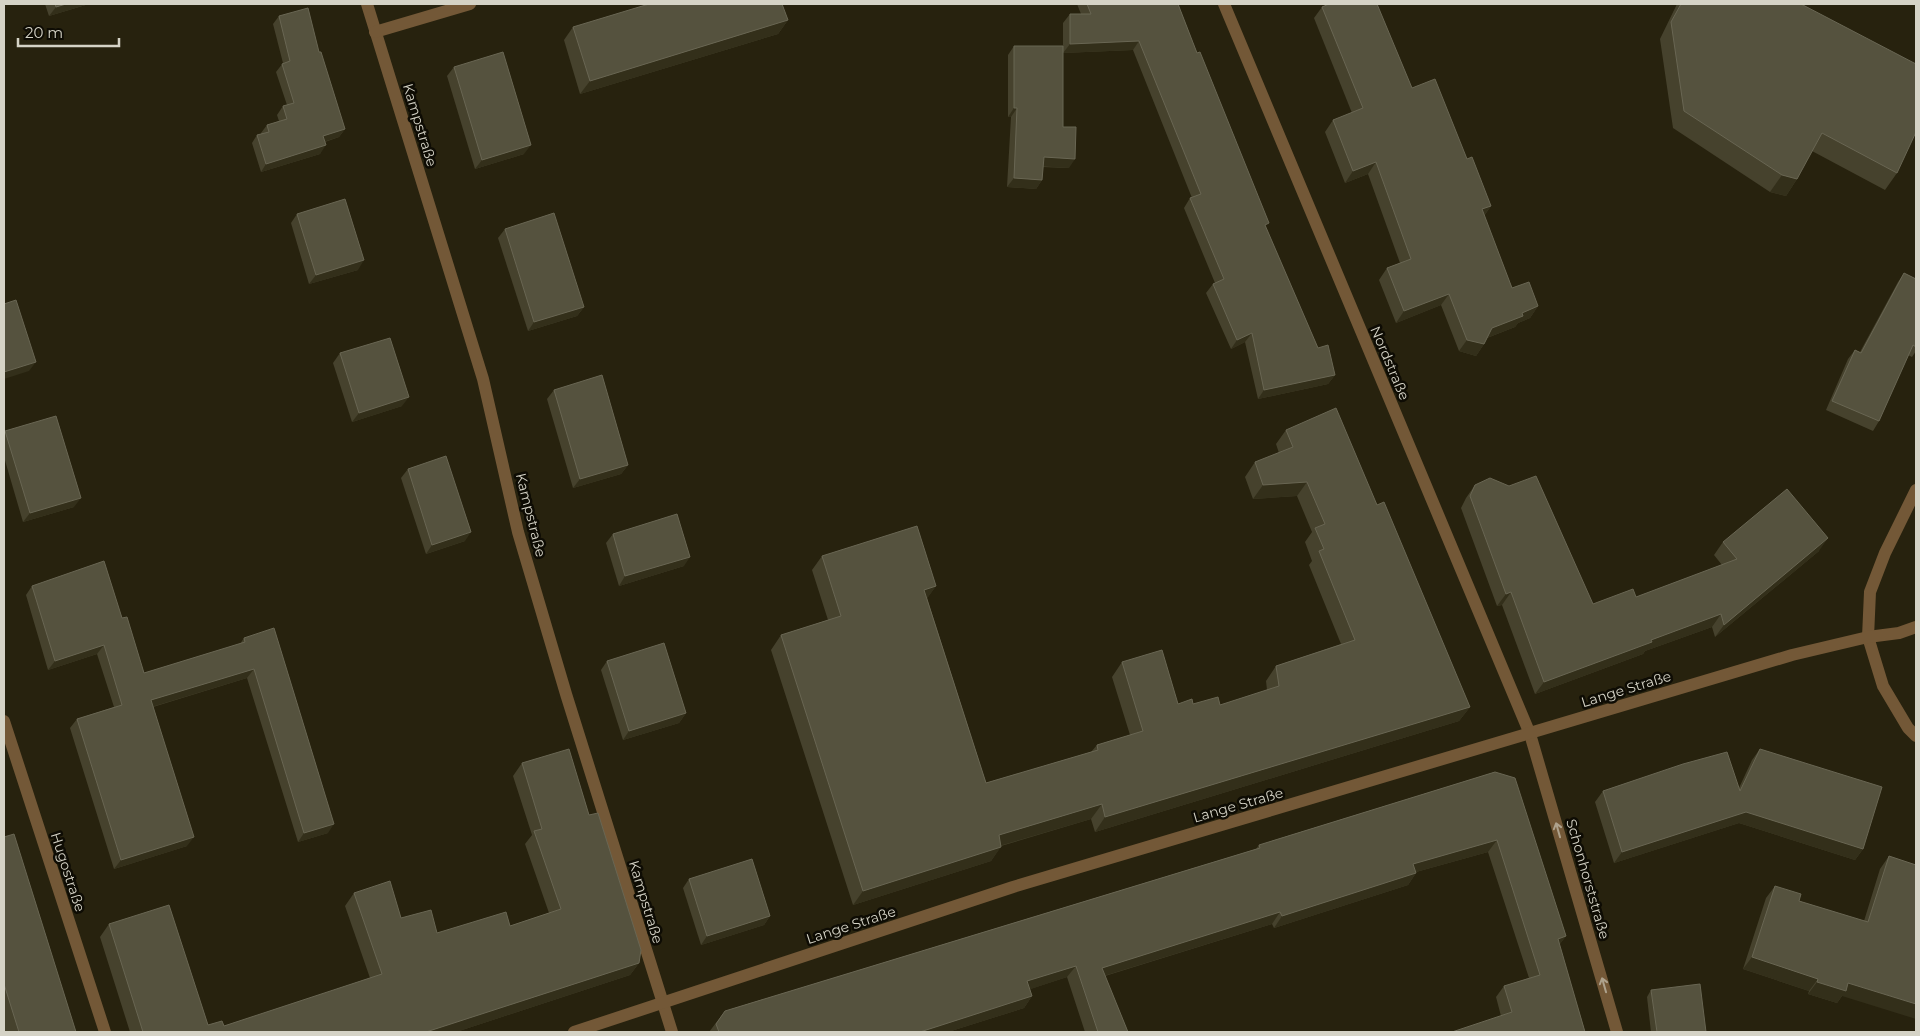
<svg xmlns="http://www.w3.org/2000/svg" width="1920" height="1036" viewBox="0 0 1920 1036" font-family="Montserrat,sans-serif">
	<rect width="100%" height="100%" fill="#27220e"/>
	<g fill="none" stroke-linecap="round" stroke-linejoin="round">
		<g stroke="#735837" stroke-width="12">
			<polyline points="367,4 483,379 518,532 566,694 672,1032"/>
			<polyline points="1224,4 1530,734 1617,1032"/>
			<polyline points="375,32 470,4"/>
			<polyline points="1916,490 1885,553 1870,592 1868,637 1883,686 1908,728 1916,736"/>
			<polyline points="4,721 105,1032"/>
			<polyline points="574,1032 1013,887 1792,655 1868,637 1899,633 1916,627"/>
		</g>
	</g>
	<g fill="#46422d">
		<polygon points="45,4 89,4 49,16"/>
		<polygon points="1077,4 1178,4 1197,53 1266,228 1318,348 1335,375 1328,384 1258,399 1245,342 1231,349 1206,293 1213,284 1215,283 1184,208 1190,198 1192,198 1133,50 1063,53 1063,23 1070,14 1081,14"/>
		<polygon points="1677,4 1801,4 1897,173 1885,190 1812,151 1797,179 1786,196 1770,192 1673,128 1660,39"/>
		<polygon points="1322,7 1412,88 1467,159 1491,206 1484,216 1512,288 1538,306 1530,318 1518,323 1515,327 1487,338 1484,344 1476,356 1459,351 1441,305 1396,323 1379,280 1387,268 1400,263 1368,174 1345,183 1325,132 1333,120 1352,113 1314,18"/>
		<polygon points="279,16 319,52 345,129 339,137 325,142 320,154 261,172 252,143 257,135 261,134 261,133 267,125 279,121 277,115 283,106 287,105 276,72 283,63 273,24"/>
		<polygon points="788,20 778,34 580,94 564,40 573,27"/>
		<polygon points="1014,46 1063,127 1069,168 1043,167 1042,180 1036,189 1007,187 1011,117 1008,117 1008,55"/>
		<polygon points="454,67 524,154 475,169 447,76"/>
		<polygon points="297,214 358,270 309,284 291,223"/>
		<polygon points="505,229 584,307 577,316 528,331 498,238"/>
		<polygon points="1904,273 1916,279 1916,351 1912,357 1908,355 1879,421 1873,431 1826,410 1848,359 1855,350 1860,352 1898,282"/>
		<polygon points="340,353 402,406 352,422 333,363"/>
		<polygon points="554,390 628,465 621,474 573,488 547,399"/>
		<polygon points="1286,430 1377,505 1470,707 1459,721 1095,832 1091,819 1001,846 991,861 853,905 771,650 781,635 828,620 812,570 822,556 936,586 927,598 986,783 1091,752 1097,745 1130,735 1112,677 1122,662 1178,704 1220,705 1267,690 1266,681 1276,666 1341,644 1309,565 1312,561 1305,542 1312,532 1297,496 1253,499 1245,477 1255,462 1279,453 1276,444"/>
		<polygon points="5,431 74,507 23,522 4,457 4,433"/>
		<polygon points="408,469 465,541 426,554 401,478"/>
		<polygon points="1475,485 1593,604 1636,597 1722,565 1714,555 1723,542 1819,551 1715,637 1712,627 1645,651 1643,654 1535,694 1502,605 1497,606 1461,508 1466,498"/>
		<polygon points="613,534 684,566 619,586 606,543"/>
		<polygon points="32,586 122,618 144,673 240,644 244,638 328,833 298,842 247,678 153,707 187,846 114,869 70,728 77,719 114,707 97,654 48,670 26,595"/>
		<polygon points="607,661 686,713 679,723 623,740 601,670"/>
		<polygon points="1760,749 1863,849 1855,860 1739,823 1614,863 1595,802 1603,791 1739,788 1752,760"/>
		<polygon points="522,763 589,815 639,963 630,975 456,1032 130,1032 100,937 109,924 208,1025 224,1026 370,978 345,906 354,893 401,918 437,933 510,926 549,913 525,844 532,835 513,776"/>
		<polygon points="1495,772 1566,936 1559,945 1585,1031 1501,1016 1496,997 1504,986 1529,978 1488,852 1416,872 1416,873 1408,885 1274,928 1272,924 1105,976 1128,1032 1085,1032 1067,977 1030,989 1032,996 1024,1008 948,1032 709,1032 725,1011 1256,849 1259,845"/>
		<polygon points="4,837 76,1032 5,1032 4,1029"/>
		<polygon points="1889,856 1916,865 1842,996 1837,1003 1808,994 1809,991 1743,969 1766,898 1775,886 1799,901 1864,921 1880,869"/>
		<polygon points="689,879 770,916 764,925 701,945 683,888"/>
		<polygon points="1651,990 1706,1032 1651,1032 1647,997"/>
	</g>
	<g fill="#332f1a">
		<polygon points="66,4 89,4 49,16 56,7"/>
		<polygon points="788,20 778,34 580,94 590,81"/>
		<polygon points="1139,41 1133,50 1063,53 1070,44"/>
		<polygon points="1014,108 1017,108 1011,117 1008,117"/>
		<polygon points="345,129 339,137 317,144 323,136"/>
		<polygon points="326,145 320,154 261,172 266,164"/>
		<polygon points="531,145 524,154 475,169 482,160"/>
		<polygon points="1044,157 1075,159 1069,168 1037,166"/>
		<polygon points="1376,162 1368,174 1345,183 1353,171"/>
		<polygon points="1782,175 1797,179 1786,196 1770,192"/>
		<polygon points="1014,178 1042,180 1036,189 1007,187"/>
		<polygon points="1491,206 1483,217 1482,209"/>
		<polygon points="364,260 358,270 309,284 316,275"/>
		<polygon points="1449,294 1441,305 1396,323 1404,311"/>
		<polygon points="1538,306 1530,318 1518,323 1515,327 1484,339 1492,328 1522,313"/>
		<polygon points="584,307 577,316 528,331 534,322"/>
		<polygon points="1252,333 1245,342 1231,349 1237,340"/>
		<polygon points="1467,340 1484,344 1476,356 1459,351"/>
		<polygon points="36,362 29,371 4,379 4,372"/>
		<polygon points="1335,375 1328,384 1258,399 1264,390"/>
		<polygon points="409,397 402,406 352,422 359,413"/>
		<polygon points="628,465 621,474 573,488 580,479"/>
		<polygon points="1307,482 1297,496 1253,499 1263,485"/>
		<polygon points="81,498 74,507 23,522 30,513"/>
		<polygon points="471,532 465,541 426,554 432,545"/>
		<polygon points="1828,538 1819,551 1715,637 1724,625"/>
		<polygon points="690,557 684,566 619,586 625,576"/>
		<polygon points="936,586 926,600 924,590"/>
		<polygon points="1511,592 1502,605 1497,606 1506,594"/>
		<polygon points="1721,614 1712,627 1645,651 1643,654 1535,694 1544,682 1651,640"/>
		<polygon points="104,645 97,654 48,670 55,661"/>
		<polygon points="254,669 247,678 145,709 151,700"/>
		<polygon points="1470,707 1459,721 1095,832 1105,817"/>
		<polygon points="686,713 679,723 623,740 629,731"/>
		<polygon points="1102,804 1091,819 989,849 999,835"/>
		<polygon points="1746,812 1863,849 1855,860 1739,823 1614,863 1622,852"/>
		<polygon points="334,824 328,833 298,842 304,833"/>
		<polygon points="194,837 187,846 114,869 121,860"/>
		<polygon points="1497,840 1488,852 1405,875 1413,864"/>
		<polygon points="1001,847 991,861 853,905 863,891"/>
		<polygon points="1416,873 1408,885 1274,928 1282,916"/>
		<polygon points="1280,912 1272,924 1094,979 1102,968"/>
		<polygon points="770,916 764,925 701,945 707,936"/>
		<polygon points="1566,936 1557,948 1558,939"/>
		<polygon points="1752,957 1818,979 1809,991 1743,969"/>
		<polygon points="639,963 630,975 456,1032 426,1032"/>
		<polygon points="1076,966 1067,977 1019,993 1027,981"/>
		<polygon points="1817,982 1848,983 1916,1004 1916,1019 1842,996 1837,1003 1808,994"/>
		<polygon points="1032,996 1024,1008 948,1032 920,1032"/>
	</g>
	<g fill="#55523e" stroke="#696653">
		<polygon points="55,4 66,4 56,7"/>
		<polygon points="649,4 782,4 788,20 590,81 573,27"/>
		<polygon points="1087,4 1178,4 1197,53 1200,52 1269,223 1265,225 1318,348 1328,345 1335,375 1264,390 1252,333 1237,340 1213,284 1224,279 1190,198 1201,194 1139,41 1070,44 1070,14 1091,14"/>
		<polygon points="1329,4 1377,4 1412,88 1435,79 1467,159 1472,157 1491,206 1482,209 1512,288 1529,282 1538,306 1522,313 1523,316 1492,328 1484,344 1467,340 1449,294 1404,311 1387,268 1411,259 1376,162 1353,171 1333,120 1363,108 1322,7"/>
		<polygon points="1681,4 1801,4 1916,64 1916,132 1897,173 1822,133 1797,179 1782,175 1684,111 1671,22"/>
		<polygon points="308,8 319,52 321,52 345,129 323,136 326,145 266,164 257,135 269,132 267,125 287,119 283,106 294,103 282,64 290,61 279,16"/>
		<polygon points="1014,46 1063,46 1063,127 1076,127 1075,159 1044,157 1042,180 1014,178 1017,108 1014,108"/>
		<polygon points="503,52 531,145 482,160 454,67"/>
		<polygon points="345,199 364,260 316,275 297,214"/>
		<polygon points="554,213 584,307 534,322 505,229"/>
		<polygon points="1904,273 1916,279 1916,347 1913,345 1879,421 1832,401 1855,350 1861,353"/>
		<polygon points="16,300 36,362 4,372 4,304"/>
		<polygon points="390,338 409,397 359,413 340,353"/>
		<polygon points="602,375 628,465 580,479 554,390"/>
		<polygon points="1336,408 1377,505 1384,502 1470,707 1105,817 1102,804 999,835 1001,847 863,891 781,635 841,616 822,556 917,526 936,586 924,590 986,783 1098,750 1097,745 1143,731 1122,662 1162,650 1178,704 1192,699 1193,704 1218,697 1220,705 1279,686 1276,666 1355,640 1319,551 1324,549 1315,528 1325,524 1307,482 1263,485 1255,462 1293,447 1286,430"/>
		<polygon points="56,416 81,498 30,513 5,431"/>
		<polygon points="446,456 471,532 432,545 408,469"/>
		<polygon points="1536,476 1593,604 1633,589 1636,597 1737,559 1723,542 1787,489 1828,538 1724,625 1721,614 1651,640 1652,642 1544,682 1511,592 1506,594 1470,496 1475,485 1490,478 1509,486"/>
		<polygon points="677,514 690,557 625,576 613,534"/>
		<polygon points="104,561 122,618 127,617 144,673 245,642 244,638 274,628 334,824 304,833 254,669 151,700 194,837 121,860 77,719 122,705 104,645 55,661 32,586"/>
		<polygon points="664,643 686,713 629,731 607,661"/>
		<polygon points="569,749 589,815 598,813 641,950 639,963 426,1032 143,1032 109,924 169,905 208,1025 222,1021 224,1026 382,974 354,893 390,881 401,918 431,910 437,933 506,912 510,926 561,909 534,831 542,829 522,763"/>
		<polygon points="1760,749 1882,787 1863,849 1746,812 1622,852 1603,791 1683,764 1727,752 1740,791"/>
		<polygon points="1495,772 1515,778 1566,936 1558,939 1585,1032 1452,1032 1512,1012 1504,986 1540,975 1497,840 1413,864 1416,873 1282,916 1280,912 1102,968 1128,1032 1098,1032 1076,966 1027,981 1032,996 920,1032 719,1032 716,1024 725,1011 1260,848 1259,845"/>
		<polygon points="14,834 76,1032 19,1032 4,984 4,837"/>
		<polygon points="1889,856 1916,865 1916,1004 1848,983 1846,991 1817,982 1818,979 1752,957 1775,886 1801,894 1799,901 1868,922"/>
		<polygon points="752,859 770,916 707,936 689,879"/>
		<polygon points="1700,984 1706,1032 1657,1032 1651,990"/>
	</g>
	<defs><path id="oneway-shaft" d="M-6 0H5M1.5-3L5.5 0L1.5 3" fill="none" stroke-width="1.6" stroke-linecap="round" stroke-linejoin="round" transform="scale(1.25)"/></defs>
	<g stroke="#aea28d">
		<use href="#oneway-shaft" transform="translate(1558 830) rotate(-106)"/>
		<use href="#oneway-shaft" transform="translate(1604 985) rotate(-106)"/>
	</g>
	<g text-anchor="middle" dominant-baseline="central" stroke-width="5" stroke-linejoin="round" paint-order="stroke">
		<g font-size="14" fill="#d5d3c6" stroke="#0e0c04">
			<text transform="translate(420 125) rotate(73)">Kampstraße</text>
			<text transform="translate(1390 363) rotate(67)">Nordstraße</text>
			<text transform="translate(531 515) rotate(76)">Kampstraße</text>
			<text transform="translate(1626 689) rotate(-17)">Lange Straße</text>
			<text transform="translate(1238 805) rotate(-16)">Lange Straße</text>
			<text transform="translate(68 872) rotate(72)">Hugostraße</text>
			<text transform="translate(1588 879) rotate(74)">Schonhorststraße</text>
			<text transform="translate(646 902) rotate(73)">Kampstraße</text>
			<text transform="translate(851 925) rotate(-18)">Lange Straße</text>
		</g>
	</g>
	<rect width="1920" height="1036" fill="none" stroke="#d5d3c6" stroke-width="10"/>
	<path d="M18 38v8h101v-8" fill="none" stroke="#d5d3c6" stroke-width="2.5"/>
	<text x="25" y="38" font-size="15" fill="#d5d3c6" stroke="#0e0c04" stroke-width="4" paint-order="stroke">20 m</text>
</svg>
